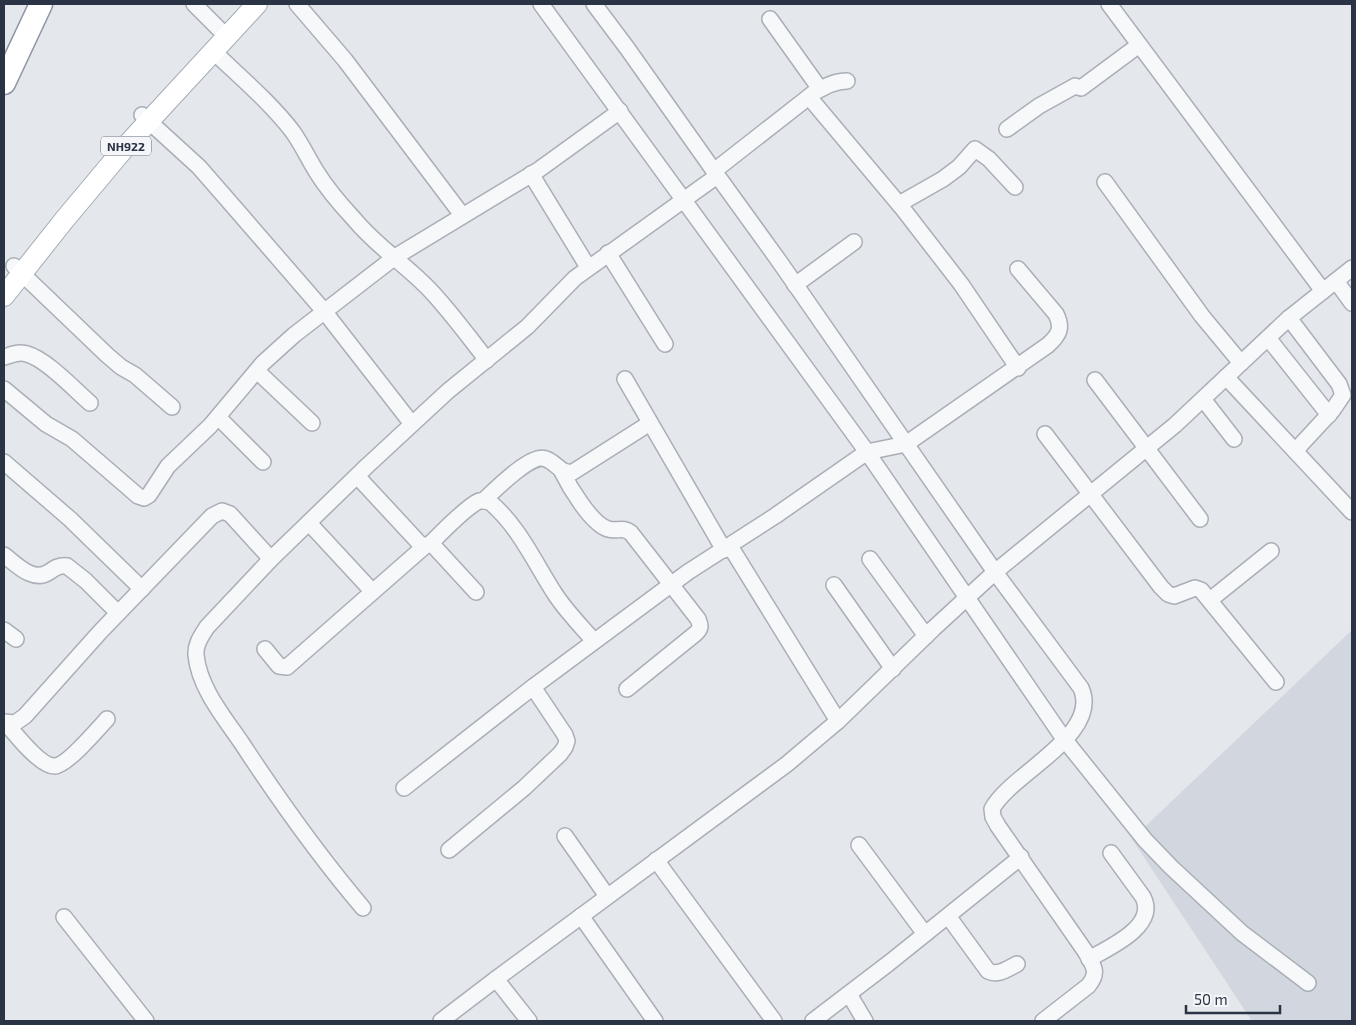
<svg xmlns="http://www.w3.org/2000/svg" width="1356" height="1025" viewBox="0 0 1356 1025" font-family="'Exo 2',sans-serif">
	<rect width="100%" height="100%" fill="#e4e7ec"/>
	<polygon fill="#d2d6de" points="1352,630 1352,1021 1252,1021 1132,839"/>
	<g fill="none" stroke-linecap="round" stroke-linejoin="round">
		<defs>
			<g id="minor">
				<polyline points="194,4 219,29"/>
				<polyline points="297,4 345,60 462,215"/>
				<polyline points="541,4 867,452 1064,739 1145,840 1171,867 1242,933 1308,983"/>
				<path d="M594,4l33,44 87,123 65,90 216,311 86,116c21,47 -71,86 -89,121l1,8 5,9 87,125c8,14 15,21 3,35l-45,35"/>
				<polyline points="1109,4 1323,291"/>
				<polyline points="770,19 820,89"/>
				<path d="M213,51c27,26 57,51 80,81 9,13 15,26 23,39 11,18 24,33 38,48 22,27 51,45 75,70 21,22 39,47 58,71"/>
				<polyline points="809,97 903,209 961,284 1018,368"/>
				<polyline points="142,115 199,167 240,214 324,311 412,424"/>
				<polyline points="1007,129 1039,106 1075,86 1081,88 1139,45"/>
				<path d="M714,171l101,-79c11,-6 20,-11 32,-11"/>
				<polyline points="531,174 588,267"/>
				<polyline points="1105,182 1202,316 1241,363"/>
				<polyline points="899,204 943,179 959,167 975,149 989,159 1015,187"/>
				<polyline points="608,253 665,344"/>
				<polyline points="14,266 107,355 121,367 135,375 172,407"/>
				<polyline points="1336,281 1352,303"/>
				<polyline points="795,285 854,242"/>
				<polyline points="1289,318 1339,384 1343,395 1332,411 1295,451"/>
				<polyline points="1268,338 1329,415"/>
				<path d="M4,357c7,-2 16,-6 23,-3 19,5 48,36 63,49"/>
				<polyline points="257,371 312,423"/>
				<polyline points="1226,377 1352,512"/>
				<polyline points="625,379 724,550"/>
				<polyline points="1095,380 1200,519"/>
				<polyline points="4,389 46,424 72,439 130,489 138,496 144,498 149,495 168,466 210,426 263,363 294,335 395,257 537,171 620,111"/>
				<polyline points="1203,399 1234,439"/>
				<polyline points="218,417 263,462"/>
				<polyline points="1045,434 1161,587 1168,594 1174,596 1195,588 1201,590 1276,682"/>
				<polyline points="4,462 70,519 142,589"/>
				<path d="M561,470c8,16 30,54 47,59 9,3 15,-3 23,4l67,86c3,7 3,10 -3,15l-68,55"/>
				<path d="M357,476l64,69h7l3,-2c11,-11 35,-36 48,-42 5,-1 8,0 12,2 28,24 44,60 64,91 11,17 26,32 39,47"/>
				<path d="M483,501c11,-10 49,-49 63,-42 11,4 14,15 27,13l77,-49"/>
				<polyline points="309,523 372,591"/>
				<polyline points="431,543 476,592"/>
				<polyline points="730,546 838,721"/>
				<path d="M4,555c12,9 29,28 45,17 6,-4 10,-7 18,-6l19,15 32,32"/>
				<polyline points="870,559 926,636"/>
				<polyline points="834,585 893,669"/>
				<polyline points="1210,600 1271,551"/>
				<polyline points="4,630 16,639"/>
				<polyline points="265,649 279,666 287,667 425,546"/>
				<polyline points="4,722 15,723 25,716 100,632 212,516 222,511 230,514 271,559"/>
				<path d="M6,723c9,11 35,44 49,43 12,-1 43,-37 52,-47"/>
				<path d="M404,788l129,-101 155,-115 87,-56 92,-64 39,-8 142,-99c11,-10 15,-17 8,-31l-38,-45"/>
				<polyline points="565,836 607,896"/>
				<polyline points="859,845 925,934"/>
				<polyline points="449,850 524,788 560,754 565,747 567,741 565,735 533,687"/>
				<polyline points="656,860 774,1021"/>
				<path d="M363,908c-45,-53 -84,-108 -122,-166 -18,-26 -42,-55 -45,-87 -1,-11 6,-20 11,-28l64,-68 96,-93 81,-75 79,-64 48,-49 142,-102"/>
				<polyline points="581,916 655,1021"/>
				<path d="M948,916l40,55c10,5 19,-2 29,-7"/>
				<polyline points="64,917 146,1021"/>
				<path d="M1089,959c21,-12 69,-33 54,-62l-32,-44"/>
				<polyline points="496,979 529,1021"/>
				<polyline points="849,994 865,1021"/>
				<polyline points="441,1021 496,979 787,764 838,721 934,628 995,572 1175,425 1289,318 1352,268"/>
				<polyline points="813,1021 889,963 1021,857"/>
			</g>
			<polyline id="major" points="4,296 65,219 127,145 257,4"/>
			<polyline id="highway" points="4,83 41,4"/>
		</defs>
		<use href="#minor" stroke="#a9aeb7" stroke-width="18"/>
		<use href="#major" stroke="#a3abb8" stroke-width="22"/>
		<use href="#highway" stroke="#8b94a3" stroke-width="25"/>
		<use href="#minor" stroke="#f7f8fa" stroke-width="15"/>
		<use href="#major" stroke="#fff" stroke-width="20"/>
		<use href="#highway" stroke="#fff" stroke-width="22"/>
	</g>
	<g text-anchor="middle" dominant-baseline="central" stroke-width="4.5" stroke-linejoin="round" paint-order="stroke">
		<rect fill="#f4f6f9" stroke="#676e7b" stroke-width="1" x="101" y="136.5" width="50" height="19" rx="4"/>
		<g font-size="12" font-weight="bold" fill="#2b3445">
			<text x="126" y="146">NH922</text>
		</g>
	</g>
	<rect width="1356" height="1025" fill="none" stroke="#2b3445" stroke-width="10"/>
	<path d="M1186 1005v8h94v-8" fill="none" stroke="#2b3445" stroke-width="2.5"/>
	<text x="1194" y="1005" font-size="15" fill="#2b3445" stroke="#f4f6f9" stroke-width="4" paint-order="stroke">50 m</text>
</svg>
